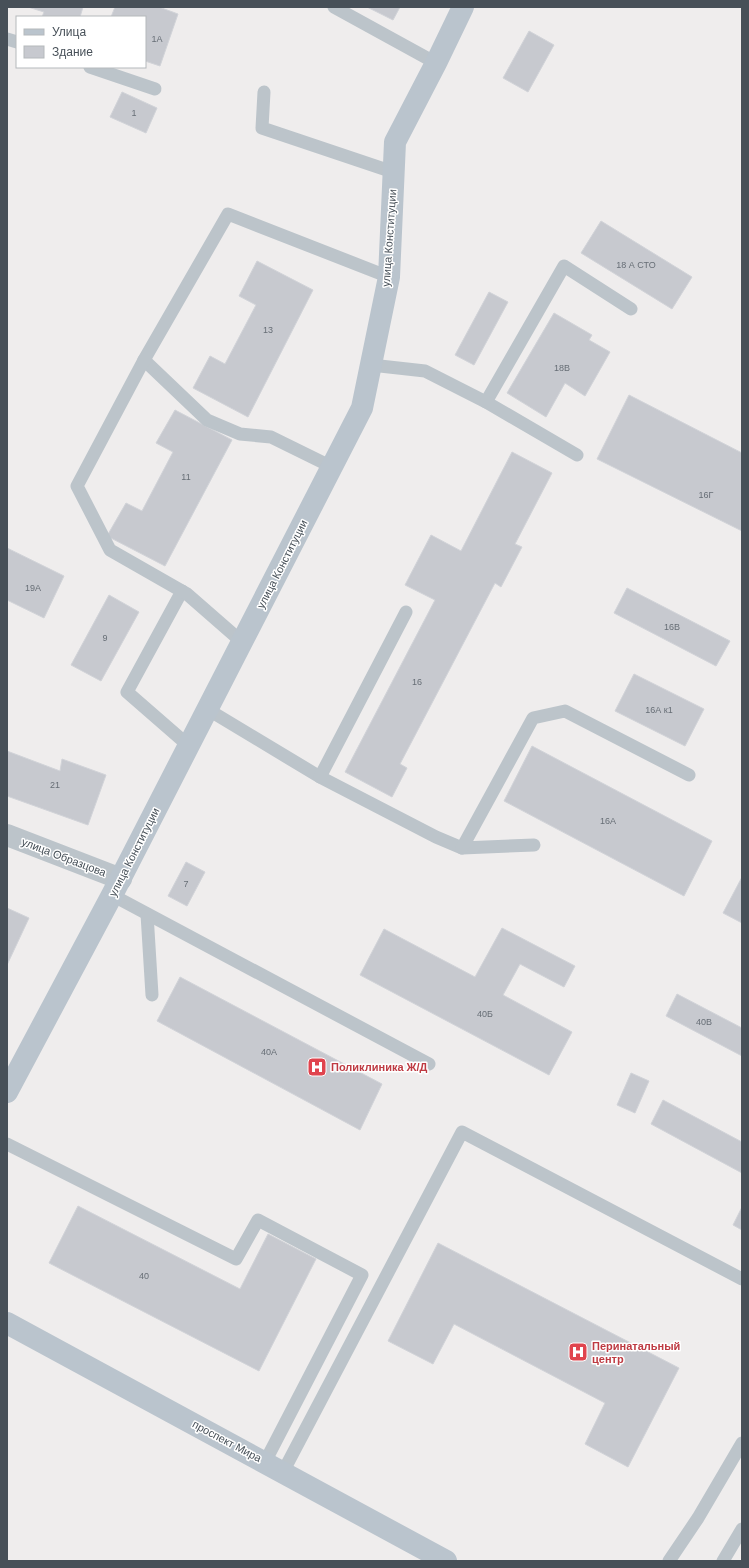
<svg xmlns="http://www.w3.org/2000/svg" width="749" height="1568" viewBox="0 0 749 1568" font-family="Arial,sans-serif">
	<rect width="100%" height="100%" fill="#efeded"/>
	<g fill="#c7c9cf" stroke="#d1d3d8">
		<polygon points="28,7 83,7 80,17 42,17 44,12"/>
		<polygon points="115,7 159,7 178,14 160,66 145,61 145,17 111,17"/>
		<polygon points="367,7 400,7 393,20"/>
		<polygon points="529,31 554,45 528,92 503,78"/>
		<polygon points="122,92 157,108 146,133 110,117"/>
		<polygon points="601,221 692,277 672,309 581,253"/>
		<polygon points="257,261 313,290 248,417 193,388 210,356 225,364 256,305 239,296"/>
		<polygon points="489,292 508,302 474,365 455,355"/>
		<polygon points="554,313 592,335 589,340 610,352 585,396 565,383 546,417 507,393"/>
		<polygon points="629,395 742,453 742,531 597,459"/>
		<polygon points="175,410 232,440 165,566 107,536 126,503 142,511 173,452 156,443"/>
		<polygon points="512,452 552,473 515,544 522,547 501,587 495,583 400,764 407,768 392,797 345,772 435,600 405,585 431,535 461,551"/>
		<polygon points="7,548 64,576 44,618 7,600"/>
		<polygon points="627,588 730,641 716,666 614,613"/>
		<polygon points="109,595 139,612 101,681 71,665"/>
		<polygon points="634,674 704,709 685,746 615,711"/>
		<polygon points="532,746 712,841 684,896 504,801"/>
		<polygon points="7,751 60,771 62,759 106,775 88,825 7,796"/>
		<polygon points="186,862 205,872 187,906 168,896"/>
		<polygon points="742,877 742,923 723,913"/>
		<polygon points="7,908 29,918 7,965"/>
		<polygon points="502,928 575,966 564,987 520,964 503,995 572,1032 549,1075 360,975 384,929 475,977"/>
		<polygon points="180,977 382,1084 360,1130 157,1021"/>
		<polygon points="677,994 742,1028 742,1056 666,1016"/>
		<polygon points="631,1073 649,1081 635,1113 617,1105"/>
		<polygon points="663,1100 742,1142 742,1173 651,1124"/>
		<polygon points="78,1206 240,1289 268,1234 316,1259 259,1371 49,1263"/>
		<polygon points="742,1207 742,1230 733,1225"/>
		<polygon points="438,1243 679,1368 628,1467 585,1444 605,1403 454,1324 433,1364 388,1341"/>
	</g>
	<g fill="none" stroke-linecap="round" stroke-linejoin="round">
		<g stroke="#bcc4ca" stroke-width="13">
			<polyline points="334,7 436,63"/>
			<polyline points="7,39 17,42"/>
			<polyline points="90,67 155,89"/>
			<polyline points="264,92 262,128 393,172"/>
			<polyline points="144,360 207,420 240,434 271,437 332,467"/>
			<polyline points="371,365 425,371 486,402 564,266 631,309"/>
			<polyline points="486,402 577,455"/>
			<polyline points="182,591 127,692 189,746"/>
			<polyline points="242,642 187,594 110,550 77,486 144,360 228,214 389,277"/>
			<polyline points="207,709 320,777 436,837 462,848 534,845"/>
			<polyline points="320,777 406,612"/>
			<polyline points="462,848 533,718 565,711 689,775"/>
			<polyline points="112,895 429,1064"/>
			<polyline points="147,914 152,995"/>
			<polyline points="7,1144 236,1259 258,1220 362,1275 265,1462"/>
			<polyline points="283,1472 462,1132 742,1279"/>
			<polyline points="669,1561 698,1518 742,1443"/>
			<polyline points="723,1561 742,1529"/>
		</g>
		<polyline stroke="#bcc4ca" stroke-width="22" points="7,835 121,879"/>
		<g stroke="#bac4cd" stroke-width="22">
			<polyline points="7,1092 112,895 362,408 389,277 395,142 436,63 463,7"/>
			<polyline points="7,1323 446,1561"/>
		</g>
	</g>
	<defs>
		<symbol id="hospital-square" viewBox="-11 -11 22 22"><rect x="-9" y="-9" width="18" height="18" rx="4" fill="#e0444e" stroke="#fff"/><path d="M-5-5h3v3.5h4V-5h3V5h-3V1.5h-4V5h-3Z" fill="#fff"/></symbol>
	</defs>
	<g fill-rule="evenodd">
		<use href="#hospital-square" x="306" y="1056" width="22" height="22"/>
		<use href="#hospital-square" x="567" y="1341" width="22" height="22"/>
	</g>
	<g text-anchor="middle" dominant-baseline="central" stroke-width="3" stroke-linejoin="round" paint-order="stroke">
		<g font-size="9" fill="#676e76">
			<text x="157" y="39">1А</text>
			<text x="134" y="113">1</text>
			<text x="636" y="265">18 А СТО</text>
			<text x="268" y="330">13</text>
			<text x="562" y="368">18В</text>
			<text x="186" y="477">11</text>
			<text x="706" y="495">16Г</text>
			<text x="33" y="588">19А</text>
			<text x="672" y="627">16В</text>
			<text x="105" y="638">9</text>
			<text x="417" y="682">16</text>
			<text x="659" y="710">16А к1</text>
			<text x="55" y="785">21</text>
			<text x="608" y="821">16А</text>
			<text x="186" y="884">7</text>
			<text x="485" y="1014">40Б</text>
			<text x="704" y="1022">40В</text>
			<text x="269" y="1052">40А</text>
			<text x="144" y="1276">40</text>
		</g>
		<g font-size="11" fill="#475058" stroke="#fff">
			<text transform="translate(389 238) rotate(-86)">улица Конституции</text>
			<text transform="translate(282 564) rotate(-63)">улица Конституции</text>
			<text transform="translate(134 852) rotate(-63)">улица Конституции</text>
			<text transform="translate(64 857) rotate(21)">улица Образцова</text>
			<text transform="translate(227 1441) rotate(28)">проспект Мира</text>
		</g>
		<g font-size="11" font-weight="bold" fill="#be3a42" stroke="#fff" text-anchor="start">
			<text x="331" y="1067">Поликлиника Ж/Д</text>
			<text x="592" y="1346">Перинатальный<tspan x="592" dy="13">центр</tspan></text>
		</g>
	</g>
	<rect width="749" height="1568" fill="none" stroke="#475058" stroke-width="16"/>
	<rect x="16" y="16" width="130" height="52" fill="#ffffff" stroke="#b5b9bc"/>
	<rect x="24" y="29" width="20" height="6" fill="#bac4cd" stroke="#b5b9bc"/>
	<text x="52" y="36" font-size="12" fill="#475058">Улица</text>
	<rect x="24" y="46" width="20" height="12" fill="#c7c9cf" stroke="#b5b9bc"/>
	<text x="52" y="56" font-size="12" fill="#475058">Здание</text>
</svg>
